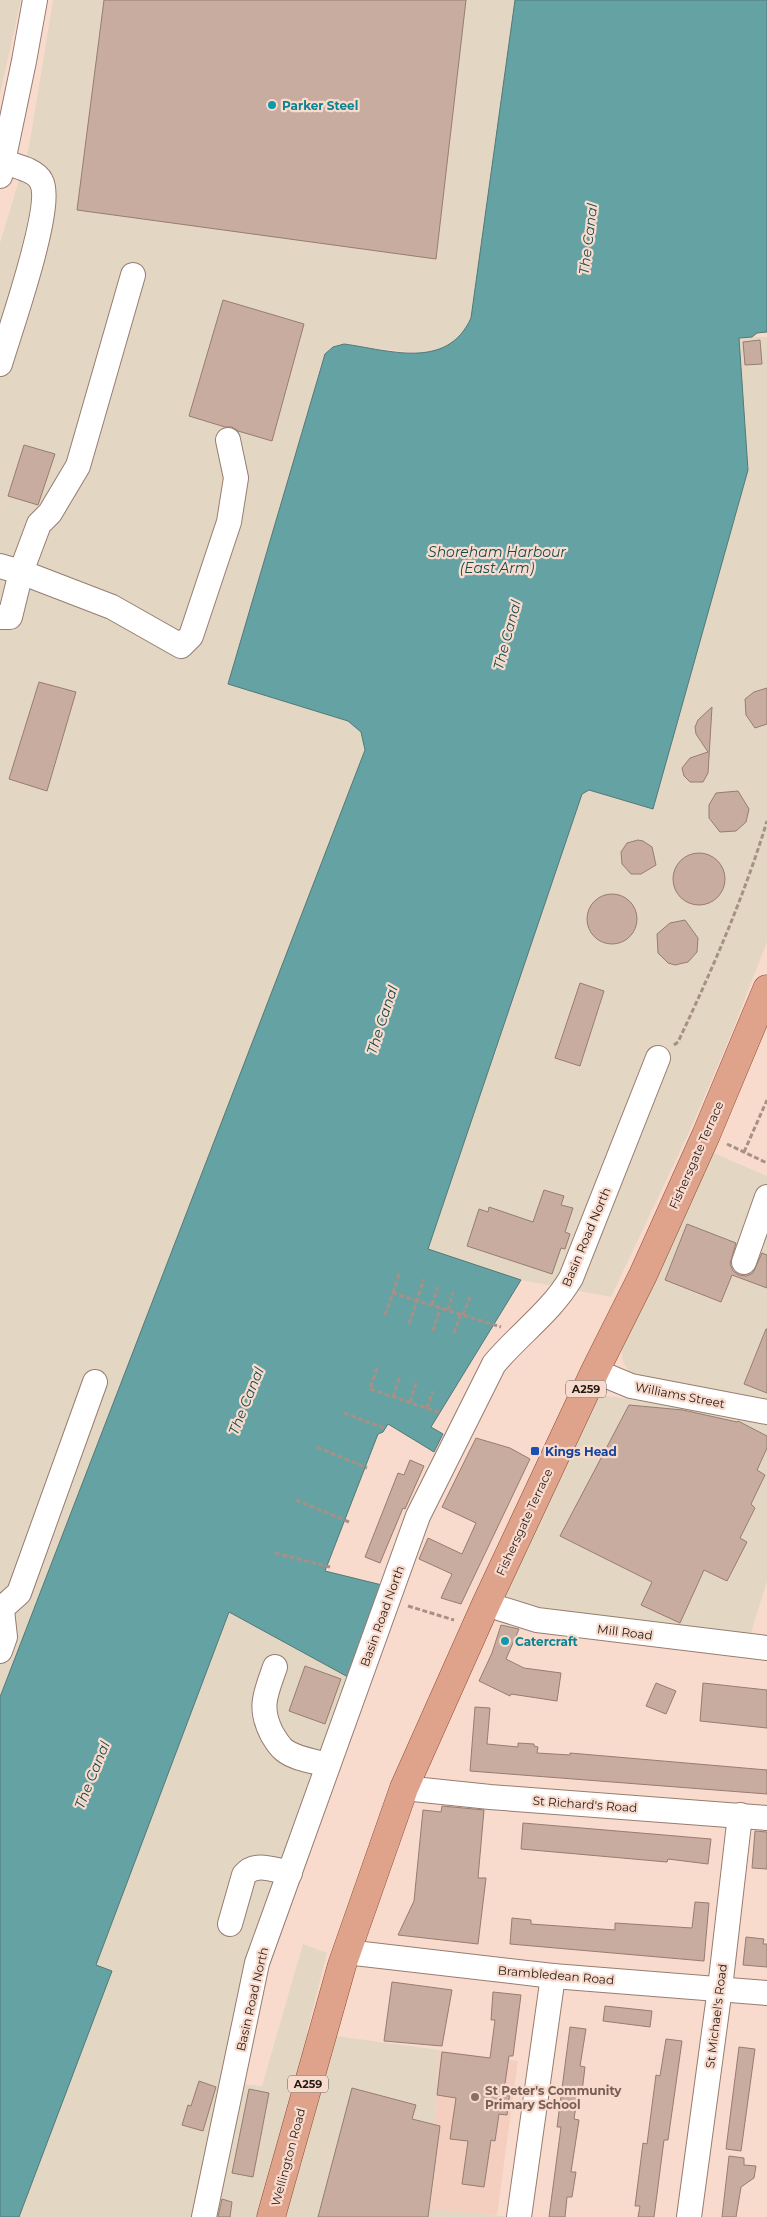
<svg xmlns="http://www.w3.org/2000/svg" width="767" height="2217" viewBox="0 0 767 2217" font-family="Montserrat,sans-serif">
	<rect width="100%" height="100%" fill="#f9dbce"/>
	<g fill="#e3d7c3">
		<polygon points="0,0 21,0 0,94"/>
		<polygon points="53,0 515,0 474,300 471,318 466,329 452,343 436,351 416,353 340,344 327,352 322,362 228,684 348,721 359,729 363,736 364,754 0,1697 0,243 29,147"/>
		<polygon points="739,337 767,337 767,942 732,1032 691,1128 611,1297 521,1280 428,1250 582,794 589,790 653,808 748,470"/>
		<polygon points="707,1150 767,1176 767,1403 640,1377 629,1372 623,1362 621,1346"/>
		<polygon points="595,1394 767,1421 767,1581 750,1636 550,1611 506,1597 585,1412"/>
		<polygon points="229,1612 348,1677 223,2082 262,2086 303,1944 327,1953 307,2032 439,2050 434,2134 439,2135 430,2208 510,2217 19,2217 112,1971 96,1965"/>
	</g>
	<polygon fill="#f4cfbf" points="439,2050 518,2061 497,2215 430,2209 439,2136 434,2134"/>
	<path fill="#64a2a3" stroke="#517978" d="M515,0h252v332l-10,1 -5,4 -13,1 9,132 -95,339 -64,-19 -7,4 -154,455 93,31 -90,147 12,7 -9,18 -46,-28 -5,8 -5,2 -53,137 57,14 -34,92 -119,-65 -133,353 16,6 -93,246h-19v-520l365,-947 -4,-18 -13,-11 -120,-37 97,-330 8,-7 11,-3c45,6 103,27 127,-26z"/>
	<g fill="#c8ac9f" stroke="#977c70">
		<polygon points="104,0 466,0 436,259 77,210"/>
		<polygon points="223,300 304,324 272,441 238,431 232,427 225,427 189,416"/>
		<polygon points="760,340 762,364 745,365 743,342"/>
		<polygon points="24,445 55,454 38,505 8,496"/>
		<polygon points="39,682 76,692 47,791 9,779"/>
		<polygon points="767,688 767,724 755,728 746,715 745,699 754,692"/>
		<polygon points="712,707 708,773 703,782 690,782 684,776 682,768 690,758 708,752 696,734 695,727 698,720"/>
		<polygon points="738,791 749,809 746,822 736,831 720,832 709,818 709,805 716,793"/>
		<polygon points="638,840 643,841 652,847 656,865 641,874 631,874 622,864 621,852 627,843"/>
		<circle cx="699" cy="879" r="26"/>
		<circle cx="612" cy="919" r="25"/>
		<polygon points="685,920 698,938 697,952 688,962 675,965 668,963 658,953 657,934 670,923"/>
		<polygon points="580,983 604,991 580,1066 555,1058"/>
		<polygon points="544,1190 564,1196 561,1205 573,1208 565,1232 570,1234 565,1249 561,1248 552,1274 467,1246 479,1209 488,1212 489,1207 533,1222"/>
		<polygon points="687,1224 736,1243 730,1264 733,1271 739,1275 746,1276 753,1273 762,1253 767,1255 767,1288 732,1275 721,1302 665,1280"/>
		<polygon points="766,1329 767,1329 767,1393 744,1384"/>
		<polygon points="629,1405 683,1410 737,1422 738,1421 767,1436 767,1448 757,1470 765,1475 751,1504 755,1508 740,1538 747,1542 727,1581 704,1570 680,1623 641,1605 652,1582 560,1536"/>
		<polygon points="476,1438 510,1448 530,1459 461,1604 441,1598 452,1574 419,1559 428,1538 462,1554 476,1523 442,1507"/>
		<polygon points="410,1460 424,1466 405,1509 403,1508 380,1563 365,1557 398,1473 404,1475"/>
		<polygon points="501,1625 519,1629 506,1659 524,1668 561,1673 557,1701 511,1694 510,1696 479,1681 492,1653"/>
		<polygon points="305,1666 341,1679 325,1724 289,1711"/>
		<polygon points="656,1683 676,1691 666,1714 646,1706"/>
		<polygon points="703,1683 767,1690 767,1728 700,1721"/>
		<polygon points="475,1707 490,1708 487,1744 518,1747 518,1743 534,1744 534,1746 538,1747 537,1753 570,1755 570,1753 767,1770 767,1794 470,1771"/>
		<polygon points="442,1806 484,1810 478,1878 486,1878 478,1944 398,1935 414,1901 423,1810 441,1812"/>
		<polygon points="523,1823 711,1839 708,1864 668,1859 667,1862 521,1849"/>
		<polygon points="755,1831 767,1832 767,1869 752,1868"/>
		<polygon points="695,1902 709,1903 704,1961 510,1944 512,1918 531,1920 531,1924 615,1930 615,1923 692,1928"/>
		<polygon points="746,1937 764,1939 763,1944 767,1944 767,1967 743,1965"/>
		<polygon points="392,1982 452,1990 442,2046 384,2041"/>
		<polygon points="493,1992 521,1995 513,2056 509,2056 504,2090 510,2091 507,2115 499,2114 495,2141 491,2140 484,2187 462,2184 468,2141 450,2139 456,2098 437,2095 442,2052 490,2058 495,2020 491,2020"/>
		<polygon points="605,2006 652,2011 650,2027 603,2021"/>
		<polygon points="570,2027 586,2029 580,2066 585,2067 582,2092 578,2091 574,2119 579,2120 571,2172 576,2172 572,2197 567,2197 565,2217 549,2217 561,2127 557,2127"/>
		<polygon points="666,2039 682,2041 668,2140 664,2140 654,2217 638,2217 640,2206 635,2206 643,2143 647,2144 656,2075 660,2076"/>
		<polygon points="739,2047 755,2049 741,2151 726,2149"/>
		<polygon points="199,2081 216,2087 203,2131 182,2125 188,2105 191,2106"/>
		<polygon points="352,2088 416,2105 412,2119 440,2126 428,2217 318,2217"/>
		<polygon points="249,2089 269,2093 253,2177 232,2173"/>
		<polygon points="729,2156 744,2158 744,2165 756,2166 754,2178 741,2187 736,2217 722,2217"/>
		<polygon points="222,2199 232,2202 230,2217 218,2217"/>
	</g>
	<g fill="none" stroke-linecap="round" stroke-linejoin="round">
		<defs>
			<g id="minor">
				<polyline points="0,176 24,61 35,0"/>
				<path d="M0,364c9,-31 55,-159 41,-183 -5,-11 -26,-15 -37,-19"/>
				<polyline points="0,566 21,572 112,607 181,646 191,636 229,522 236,478 228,440"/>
				<polyline points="0,617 10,617 21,572 39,524 50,513 78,466 133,275"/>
				<polyline points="744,1262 767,1197"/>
				<polyline points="595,1371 631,1386 767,1412"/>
				<polyline points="486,1604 537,1620 767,1648"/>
				<polyline points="0,1610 19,1593 95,1382"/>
				<polyline points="0,1651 5,1637 2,1610"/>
				<path d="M275,1667c-9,26 -17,40 -3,67 3,5 7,12 12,16 11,9 30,11 44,15"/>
				<polyline points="404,1788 490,1797 767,1818"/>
				<path d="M230,1924l14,-49c11,-14 30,-5 46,-2"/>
				<polyline points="346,1952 553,1976 767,1993"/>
				<path d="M204,2217l53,-254 161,-447 76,-152c25,-30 57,-52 77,-86l87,-220"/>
				<polyline points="519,2217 553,1976"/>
				<polyline points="689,2217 720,1988 740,1815"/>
			</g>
			<polyline id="major" points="271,2217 342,1965 404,1788 486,1604 595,1371 643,1275 706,1135 767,989"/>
		</defs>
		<use href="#minor" stroke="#977c70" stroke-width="26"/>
		<use href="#major" stroke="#904b30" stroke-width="29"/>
		<g stroke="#a79187" stroke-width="3" stroke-dasharray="5 2.5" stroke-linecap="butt">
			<path d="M674,1045l4,-3c34,-72 66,-145 89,-221"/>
			<polyline points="727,1144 767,1163"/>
			<polyline points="744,1152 767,1100"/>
			<polyline points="393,1293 400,1271"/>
			<polyline points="432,1305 438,1287"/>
			<polyline points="448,1310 453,1292"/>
			<polyline points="385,1315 393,1293 501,1327"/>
			<polyline points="463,1315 470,1297"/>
			<polyline points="409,1324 424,1279"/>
			<polyline points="433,1331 440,1308"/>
			<polyline points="454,1333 461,1314"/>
			<polyline points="377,1368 370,1389 441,1413"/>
			<polyline points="393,1397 400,1376"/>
			<polyline points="410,1402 417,1380"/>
			<polyline points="427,1408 433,1391"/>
			<polyline points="344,1413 386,1429"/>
			<polyline points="317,1447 367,1468"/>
			<polyline points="296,1500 349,1522"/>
			<polyline points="275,1553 330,1567"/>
			<polyline points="408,1606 454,1620"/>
		</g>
		<use href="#minor" stroke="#fff" stroke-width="24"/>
		<use href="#major" stroke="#dfa38c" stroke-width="28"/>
	</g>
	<g fill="#0f9aa8" stroke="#f9dbce" stroke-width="2">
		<circle cx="272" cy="105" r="5"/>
		<circle cx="505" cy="1641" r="5"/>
	</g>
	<rect fill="#1a4fb4" stroke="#f9dbce" stroke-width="2" x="530" y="1446" width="10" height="10" rx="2.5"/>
	<circle fill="#8d6e63" stroke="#f9dbce" stroke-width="2" cx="475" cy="2097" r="5"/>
	<g text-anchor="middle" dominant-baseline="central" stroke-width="4.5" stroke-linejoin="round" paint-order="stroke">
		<g fill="#f9dbce" stroke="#64544c" stroke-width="1">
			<rect x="566" y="1380.5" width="40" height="17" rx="4"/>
			<rect x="288" y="2075.5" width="40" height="17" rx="4"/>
		</g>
		<g font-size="11" font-weight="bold" fill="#241a15">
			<text x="586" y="1389">A259</text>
			<text x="308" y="2084">A259</text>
		</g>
		<g font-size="12" font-weight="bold" fill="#0d838f" stroke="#f9dbce" text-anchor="start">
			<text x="282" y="105">Parker Steel</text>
			<text x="515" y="1641">Catercraft</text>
		</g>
		<g font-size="12" fill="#241a15" stroke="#f9dbce">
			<text transform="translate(696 1155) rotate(-66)">Fishersgate Terrace</text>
			<text transform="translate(586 1237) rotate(-67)">Basin Road North</text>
			<text transform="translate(680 1395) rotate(11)">Williams Street</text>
			<text transform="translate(524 1522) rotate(-65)">Fishersgate Terrace</text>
			<text transform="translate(382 1616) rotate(-70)">Basin Road North</text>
			<text transform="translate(625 1632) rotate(7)">Mill Road</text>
			<text transform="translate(585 1804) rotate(4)">St Richard's Road</text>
			<text transform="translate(556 1975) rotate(5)">Brambledean Road</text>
			<text transform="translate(252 1999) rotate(-77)">Basin Road North</text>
			<text transform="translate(716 2016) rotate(-83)">St Michael's Road</text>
			<text transform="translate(288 2157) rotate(-75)">Wellington Road</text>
		</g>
		<g font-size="12" font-weight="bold" fill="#164399" stroke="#f9dbce" text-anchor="start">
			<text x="545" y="1451">Kings Head</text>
		</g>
		<g font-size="12" font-weight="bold" fill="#785e54" stroke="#f9dbce" text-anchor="start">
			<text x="485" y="2090">St Peter's Community<tspan x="485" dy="14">Primary School</tspan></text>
		</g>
		<g font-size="14" font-style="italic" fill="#154c4e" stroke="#f9dbce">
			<text transform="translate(588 239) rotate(-83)">The Canal</text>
			<text x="497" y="552">Shoreham Harbour<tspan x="497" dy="16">(East Arm)</tspan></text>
			<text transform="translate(507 635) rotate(-75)">The Canal</text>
			<text transform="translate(382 1020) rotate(-72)">The Canal</text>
			<text transform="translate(246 1401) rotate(-68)">The Canal</text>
			<text transform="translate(92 1775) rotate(-68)">The Canal</text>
		</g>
	</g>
</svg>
